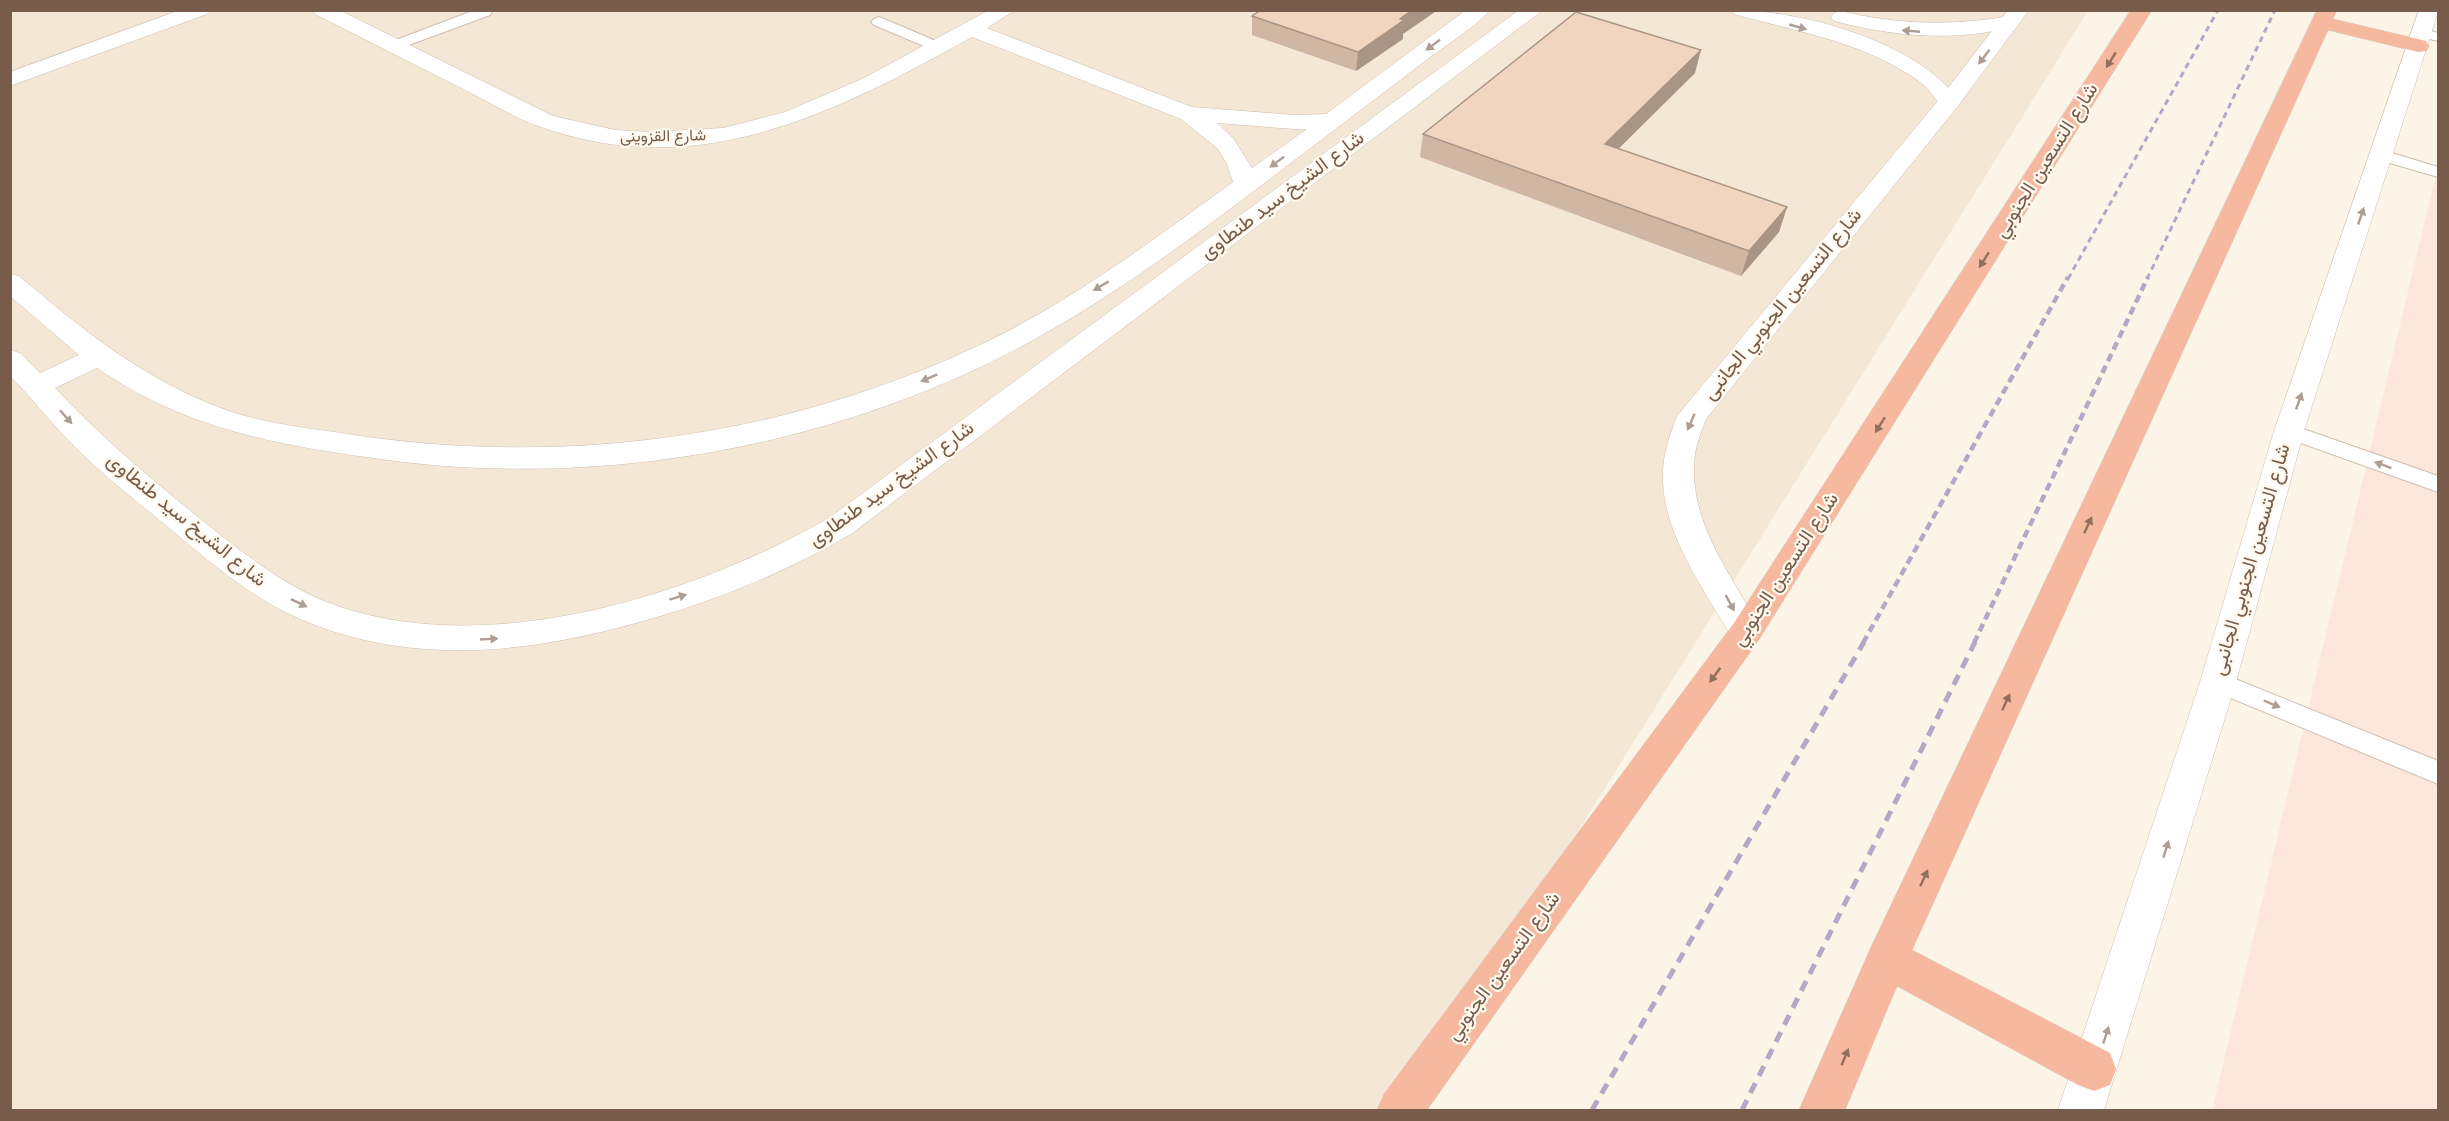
<svg xmlns="http://www.w3.org/2000/svg" width="2449" height="1121" viewBox="0 0 2449 1121" font-family="Overpass,Vazirmatn,sans-serif">
	<rect width="100%" height="100%" fill="#fcf5e7"/>
	<polygon fill="#f4e7d6" points="10,11 2088,11 1405,1110 11,1110"/>
	<polygon fill="#fde6db" points="2438,166 2438,1110 2212,1110"/>
	<g fill="none" stroke-linecap="round" stroke-linejoin="round">
		<defs>
			<g id="lane">
				<polygon points="475,10 492,12 490,15 398,49 393,51 385,46 388,43"/>
				<polygon points="879,17 941,43 944,46 941,49 931,49 874,25 871,22 874,19"/>
				<polygon points="2421,28 2438,33 2438,41 2416,36 2413,33"/>
				<polygon points="2382,150 2438,167 2438,177 2376,159 2373,155"/>
				<polygon points="2289,424 2438,476 2438,492 2281,436 2278,431 2281,426"/>
				<polygon points="2218,672 2438,761 2438,784 2209,689 2205,682 2209,675"/>
			</g>
			<g id="street">
				<polygon points="180,10 210,10 207,14 10,86 10,72"/>
				<path d="M312,10h27l214,106 62,14 36,2 72,-4 62,-16 79,-34 125,-68h26l-28,18 205,79 102,8 32,-1 140,-104h24c-17,19 -41,33 -61,48 -39,30 -78,59 -117,89 -98,74 -197,152 -307,208 -194,98 -424,135 -639,102 -99,-14 -185,-31 -269,-89l-42,20c43,46 89,85 138,125 40,32 83,68 131,88 155,62 367,-4 505,-83l690,-508h24l-692,524c-61,36 -125,62 -194,83 -118,35 -240,52 -357,2 -44,-19 -83,-51 -119,-81 -35,-30 -73,-58 -106,-91 -22,-22 -42,-48 -65,-71v-26l10,3 20,20 39,-18 -69,-59v-22l9,2c64,54 120,100 199,131 43,17 91,21 136,28 214,32 432,2 628,-91 90,-43 171,-104 251,-162l-7,-20 -9,-14 -36,-29 -209,-82c-137,76 -274,147 -434,89 -25,-9 -49,-24 -73,-36 -50,-25 -100,-51 -150,-76zM1217,123l77,6h13l-55,39 -19,-30z"/>
				<path d="M1731,10c70,0 188,32 229,92l-3,5c-18,4 -20,-9 -31,-20 -7,-6 -15,-12 -23,-16 -50,-31 -113,-41 -169,-57z"/>
				<path d="M1841,11c58,14 110,15 169,5l7,2 3,4 -3,4c-62,16 -121,11 -183,-5l-3,-4 3,-4z"/>
			</g>
			<g id="secondary">
				<path d="M2008,10h21l-72,97 -251,312c-4,11 -9,23 -11,35 -9,67 38,123 68,178l-5,9 -12,4 -12,-4c-28,-49 -73,-108 -71,-167 0,-21 7,-39 14,-58l264,-319z"/>
				<polygon points="2419,10 2438,12 2304,431 2236,682 2104,1110 2058,1110 2200,682 2274,431"/>
			</g>
			<g id="highway">
				<polygon points="2131,10 2152,10 1758,641 1427,1110 1377,1110 1384,1094 1734,623"/>
				<polygon points="2317,10 2337,10 2333,19 2426,41 2429,46 2426,51 2418,52 2328,30 1912,950 2110,1053 2116,1069 2110,1085 2094,1091 2078,1085 1897,986 1845,1110 1799,1110 1872,945"/>
			</g>
		</defs>
		<use href="#lane" stroke="#cebdad" stroke-width="2"/>
		<use href="#street" stroke="#cebdad" stroke-width="1"/>
		<use href="#secondary" stroke="#d1beaa" stroke-width="1"/>
		<use href="#highway" stroke="#d9d1cd" stroke-width="1"/>
		<use href="#lane" fill="#fff" fill-rule="evenodd"/>
		<use href="#street" fill="#fff" fill-rule="evenodd"/>
		<use href="#secondary" fill="#fff" fill-rule="evenodd"/>
		<use href="#highway" fill="#f6b99f" fill-rule="evenodd"/>
		<g stroke="#b8a5c7" stroke-width="3" stroke-dasharray="6 4.5" stroke-linecap="butt">
			<polyline points="2068,279 2218,10"/>
			<polyline points="2147,279 2275,10"/>
		</g>
		<g stroke="#b8a5c7" stroke-width="4.5" stroke-dasharray="8 5" stroke-linecap="butt">
			<polyline points="1863,643 2068,277"/>
			<polyline points="1974,643 2148,277"/>
		</g>
		<g stroke="#b8a5c7" stroke-width="5" stroke-dasharray="11 8" stroke-linecap="butt">
			<polyline points="1592,1110 1864,642"/>
			<polyline points="1742,1110 1975,642"/>
		</g>
	</g>
	<g fill="#d0b7a4">
		<polygon points="1252,16 1403,34 1403,39 1356,71 1252,35"/>
		<polygon points="1695,73 1618,149 1787,207 1779,232 1741,276 1420,157 1423,134"/>
	</g>
	<g fill="#a99586">
		<polygon points="1412,10 1438,10 1403,34 1403,39 1356,71 1358,52 1400,19"/>
		<polygon points="1701,50 1695,73 1599,168 1605,144"/>
		<polygon points="1787,207 1779,232 1741,276 1749,251"/>
	</g>
	<g fill="#f2d5bf" stroke="#a99586" stroke-width="1.5">
		<polygon points="1261,10 1412,10 1400,19 1404,20 1358,52 1252,16"/>
		<polygon points="1576,12 1701,50 1605,144 1787,207 1749,251 1423,134"/>
	</g>
	<defs><path id="oneway-solid" d="M-6-.8H1V-3.2L6.5 0L1 3.2V.8H-6Z" transform="scale(1.5)"/></defs>
	<g fill="#ad9d93">
		<use href="#oneway-solid" transform="translate(1798 27) rotate(16)"/>
		<use href="#oneway-solid" transform="translate(1911 31) rotate(-175)"/>
		<use href="#oneway-solid" transform="translate(1433 45) rotate(143)"/>
		<use href="#oneway-solid" transform="translate(1984 57) rotate(127)"/>
		<use href="#oneway-solid" transform="translate(1277 162) rotate(143)"/>
		<use href="#oneway-solid" transform="translate(2361 216) rotate(-71)"/>
		<use href="#oneway-solid" transform="translate(1101 286) rotate(149)"/>
		<use href="#oneway-solid" transform="translate(929 378) rotate(156)"/>
		<use href="#oneway-solid" transform="translate(2299 401) rotate(-71)"/>
		<use href="#oneway-solid" transform="translate(66 417) rotate(48)"/>
		<use href="#oneway-solid" transform="translate(1691 422) rotate(113)"/>
		<use href="#oneway-solid" transform="translate(2383 465) rotate(-160)"/>
		<use href="#oneway-solid" transform="translate(678 597) rotate(-17)"/>
		<use href="#oneway-solid" transform="translate(299 603) rotate(26)"/>
		<use href="#oneway-solid" transform="translate(1730 603) rotate(61)"/>
		<use href="#oneway-solid" transform="translate(489 639) rotate(-3)"/>
		<use href="#oneway-solid" transform="translate(2272 704) rotate(23)"/>
		<use href="#oneway-solid" transform="translate(2166 849) rotate(-73)"/>
		<use href="#oneway-solid" transform="translate(2106 1035) rotate(-72)"/>
	</g>
	<g fill="#906f5c">
		<use href="#oneway-solid" transform="translate(2111 60) rotate(122)"/>
		<use href="#oneway-solid" transform="translate(1984 260) rotate(122)"/>
		<use href="#oneway-solid" transform="translate(1880 425) rotate(122)"/>
		<use href="#oneway-solid" transform="translate(2088 525) rotate(-65)"/>
		<use href="#oneway-solid" transform="translate(1715 675) rotate(126)"/>
		<use href="#oneway-solid" transform="translate(2006 702) rotate(-65)"/>
		<use href="#oneway-solid" transform="translate(1924 878) rotate(-65)"/>
		<use href="#oneway-solid" transform="translate(1845 1057) rotate(-67)"/>
	</g>
	<g text-anchor="middle" dominant-baseline="central" stroke-width="4.5" stroke-linejoin="round" paint-order="stroke">
		<g font-size="16" fill="#775c4b" stroke="#fff9ee">
			<text transform="translate(663 137) rotate(-1)">شارع القزوينى</text>
		</g>
		<g font-size="20" fill="#775c4b" stroke="#fff9ee">
			<text transform="translate(2047 161) rotate(-58)">شارع التسعين الجنوبي</text>
			<text transform="translate(1283 196) rotate(-37)">شارع الشيخ سيد طنطاوى</text>
			<text transform="translate(1783 305) rotate(-51)">شارع التسعين الجنوبي الجانبى</text>
			<text transform="translate(892 485) rotate(-36)">شارع الشيخ سيد طنطاوى</text>
			<text transform="translate(186 521) rotate(39)">شارع الشيخ سيد طنطاوى</text>
			<text transform="translate(2252 560) rotate(-74)">شارع التسعين الجنوبي الجانبى</text>
			<text transform="translate(1786 570) rotate(-57)">شارع التسعين الجنوبي</text>
			<text transform="translate(1504 967) rotate(-54)">شارع التسعين الجنوبي</text>
		</g>
	</g>
	<rect width="2449" height="1121" fill="none" stroke="#775c4b" stroke-width="24"/>
</svg>
